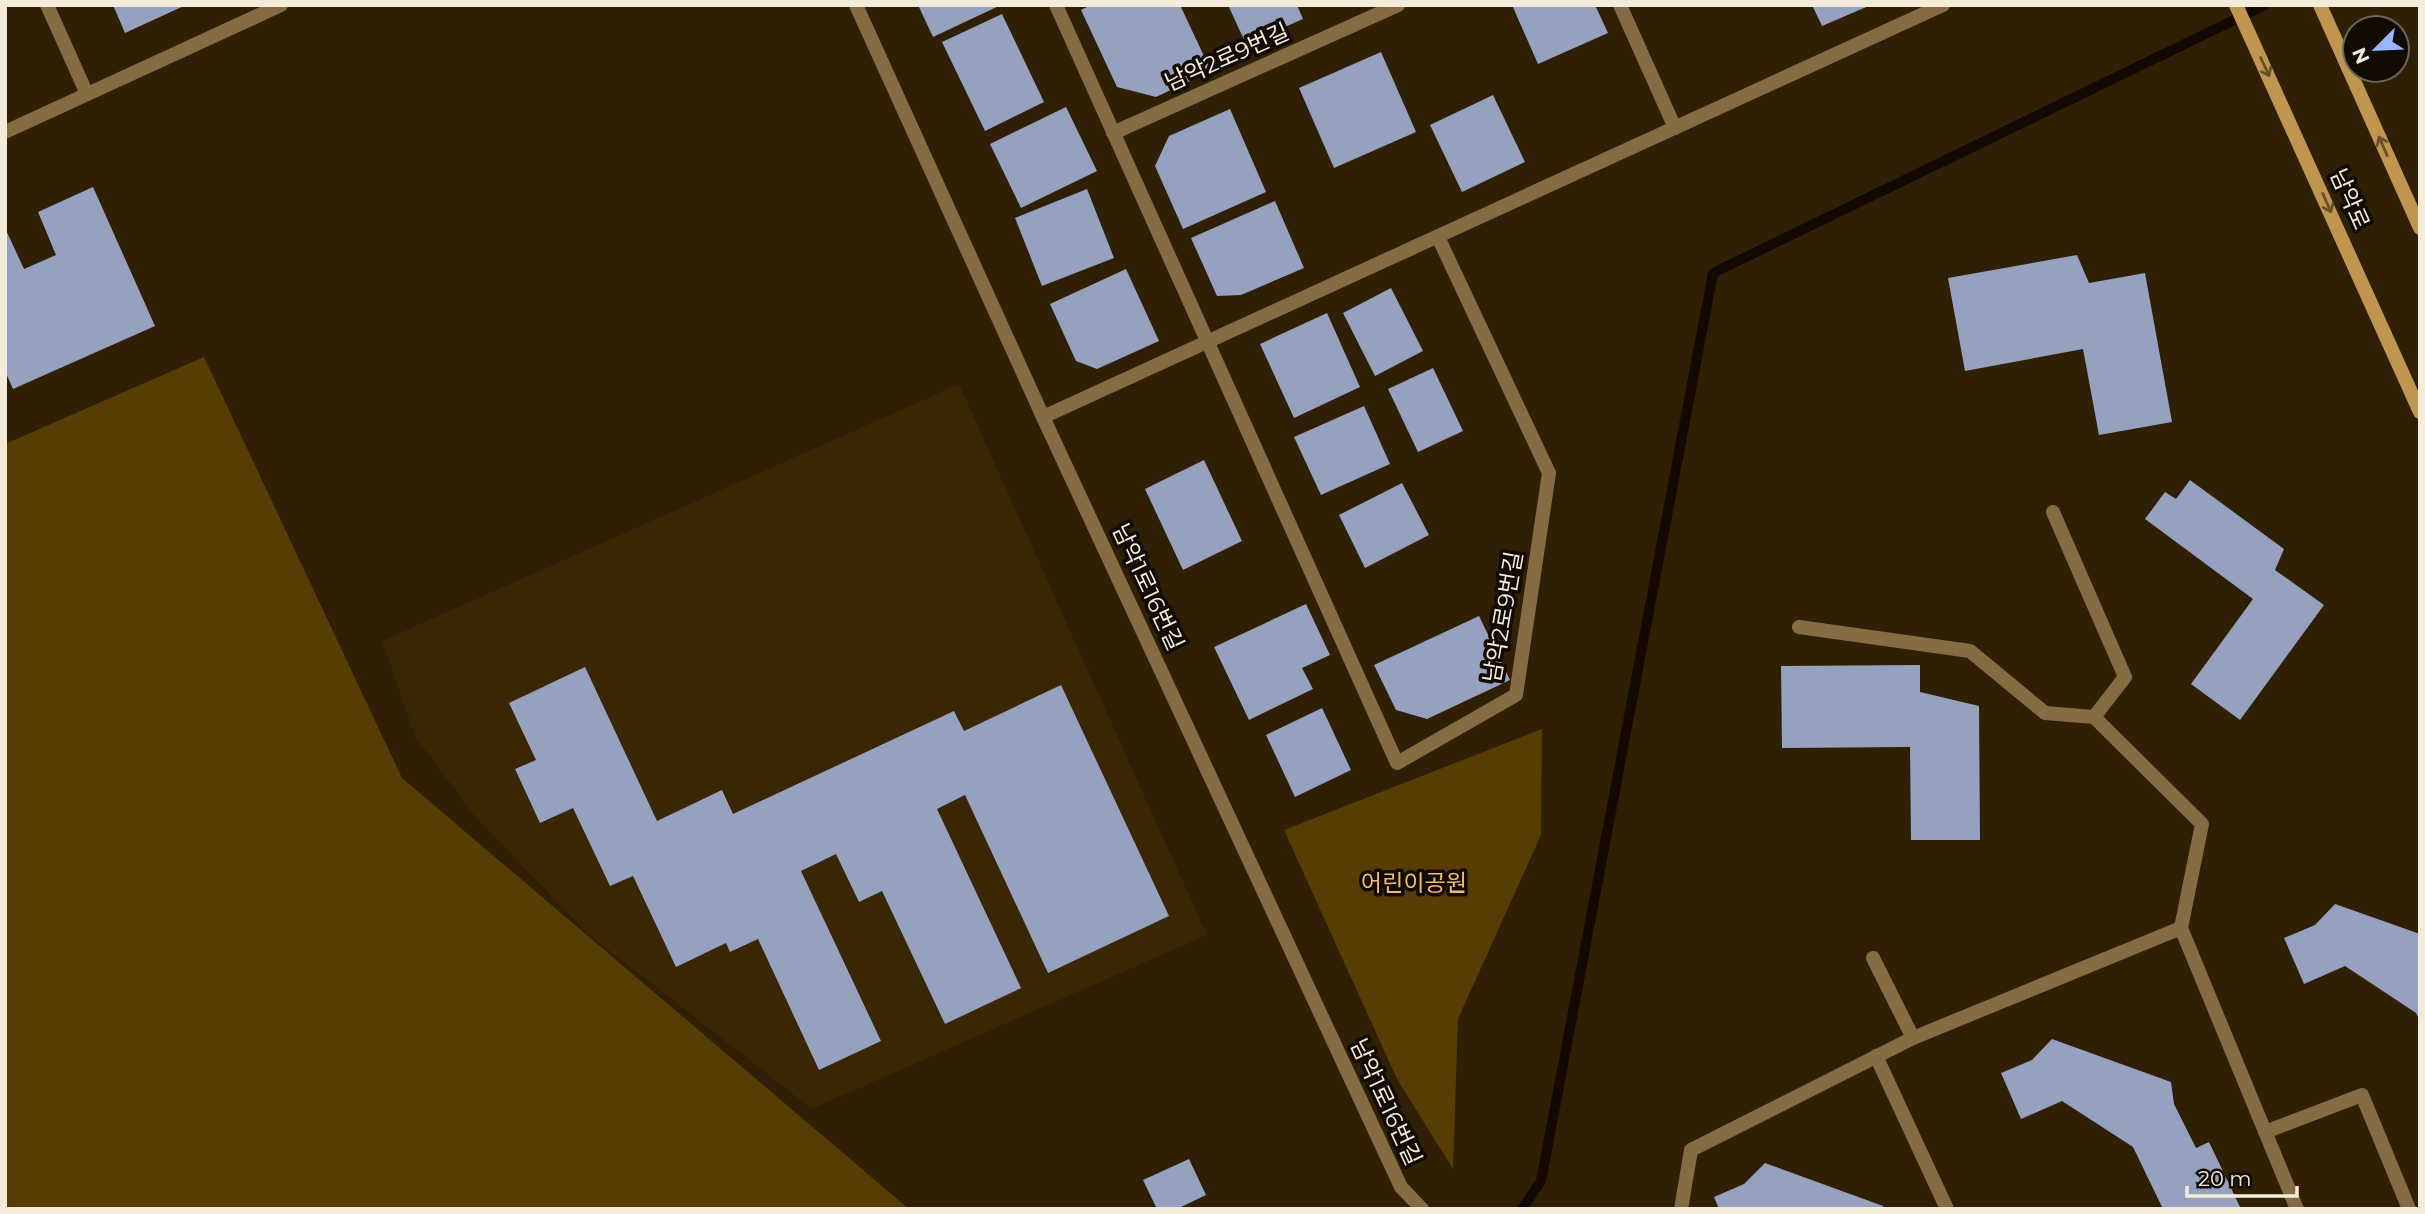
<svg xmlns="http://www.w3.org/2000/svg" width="2425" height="1214" viewBox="0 0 2425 1214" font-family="Montserrat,'Noto Sans KR',sans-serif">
	<rect width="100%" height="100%" fill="#2f1f04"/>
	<polygon fill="#392602" points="959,384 1207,935 812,1109 587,933 477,819 416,738 382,641"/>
	<g fill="#573c04">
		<polygon points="204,357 402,778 909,1209 5,1209 5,444"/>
		<polygon points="1542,729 1541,835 1458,1019 1453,1169 1397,1079 1284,830"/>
	</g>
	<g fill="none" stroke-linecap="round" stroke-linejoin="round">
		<polyline stroke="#140900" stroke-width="10" points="1522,1209 1541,1181 1713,273 2265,5"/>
	</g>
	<g fill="#96a1c0">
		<polygon points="113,5 186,5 125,33"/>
		<polygon points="918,5 1001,5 933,37"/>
		<polygon points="1091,5 1180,5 1211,71 1156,97 1117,87 1081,10"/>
		<polygon points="1228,5 1297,5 1303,19 1246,44"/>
		<polygon points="1512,5 1595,5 1608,33 1538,64"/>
		<polygon points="1812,5 1871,5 1822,26"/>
		<polygon points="1002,14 1044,102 985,131 942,42"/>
		<polygon points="1381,52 1416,132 1334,168 1299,88"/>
		<polygon points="1493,95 1525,162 1462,192 1430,125"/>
		<polygon points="1066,107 1097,171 1021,208 990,144"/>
		<polygon points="1230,109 1266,192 1183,229 1155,166 1169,136"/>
		<polygon points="93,187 155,326 13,389 5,371 5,228 24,269 56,255 38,212"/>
		<polygon points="1087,189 1114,258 1042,286 1015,218"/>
		<polygon points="1275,201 1304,268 1241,295 1217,296 1191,238"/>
		<polygon points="2077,255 2089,283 2145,273 2172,422 2099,435 2083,349 1965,371 1948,278"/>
		<polygon points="1126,269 1159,341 1097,369 1076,361 1050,304"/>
		<polygon points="1391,288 1423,351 1375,376 1343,313"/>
		<polygon points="1327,313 1360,387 1294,418 1260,344"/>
		<polygon points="1433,368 1463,431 1418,452 1388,389"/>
		<polygon points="1364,406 1390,464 1321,495 1294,437"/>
		<polygon points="1204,460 1242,541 1183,570 1145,489"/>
		<polygon points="2190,480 2284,549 2275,570 2324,605 2240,720 2191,684 2253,599 2145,519 2165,492 2176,499"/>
		<polygon points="1402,483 1429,535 1365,568 1339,515"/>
		<polygon points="1306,604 1330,655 1302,668 1313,689 1249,720 1214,647"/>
		<polygon points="1479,616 1510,680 1427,719 1396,710 1374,665"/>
		<polygon points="1920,665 1920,692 1979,706 1980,840 1911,840 1910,747 1782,748 1781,666"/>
		<polygon points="585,667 657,821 722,790 733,814 954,711 964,731 1061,685 1169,916 1048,973 965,795 937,809 1021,988 945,1024 882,891 859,902 836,854 801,871 881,1041 819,1070 758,939 730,952 726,943 676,967 633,876 610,886 573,808 540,823 515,769 536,760 509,703"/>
		<polygon points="1322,708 1351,770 1295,797 1266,735"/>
		<polygon points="2335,904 2420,934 2420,1021 2416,1013 2345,966 2304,984 2284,938 2315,925"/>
		<polygon points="2052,1039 2171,1082 2174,1104 2196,1148 2209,1142 2241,1209 2163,1209 2133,1147 2062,1101 2021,1119 2001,1073 2032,1060"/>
		<polygon points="1189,1159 1206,1195 1177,1209 1151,1209 1156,1207 1143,1180"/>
		<polygon points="1765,1163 1883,1206 1884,1209 1719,1209 1714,1197 1744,1184"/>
	</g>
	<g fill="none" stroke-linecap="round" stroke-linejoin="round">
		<g stroke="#856c42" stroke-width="14">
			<polyline points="47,5 87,94"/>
			<polyline points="2053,512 2125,677 2094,717"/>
			<polyline points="1799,627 1970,651 2045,713 2094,717 2202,824 2181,928"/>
			<polyline points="1873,958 1913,1038"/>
			<polyline points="1876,1056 1947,1209"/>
			<polyline points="2265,1132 2362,1095 2409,1209"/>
			<polyline points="1681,1209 1691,1150 1913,1038 2181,928 2297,1209"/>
		</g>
		<g stroke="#856c42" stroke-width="14">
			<polyline points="856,5 1043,417 1401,1187 1422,1209"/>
			<polyline points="1056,5 1397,763 1516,695 1549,473 1438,237"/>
			<polyline points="1620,5 1675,128"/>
			<polyline points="5,132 281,5"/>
			<polyline points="1113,133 1398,5"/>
			<polyline points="1043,417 1943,5"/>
		</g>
		<g stroke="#bf954f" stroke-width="14">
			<polyline points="2236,5 2420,412"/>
			<polyline points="2320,5 2420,228"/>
		</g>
	</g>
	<defs><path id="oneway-shaft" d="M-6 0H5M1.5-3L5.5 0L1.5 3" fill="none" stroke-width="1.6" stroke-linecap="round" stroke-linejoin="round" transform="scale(1.75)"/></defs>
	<g stroke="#685029">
		<use href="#oneway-shaft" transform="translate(2265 67) rotate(65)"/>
		<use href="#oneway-shaft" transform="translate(2383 146) rotate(-114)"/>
		<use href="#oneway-shaft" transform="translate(2327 203) rotate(66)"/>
	</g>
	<g text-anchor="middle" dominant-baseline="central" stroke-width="7" stroke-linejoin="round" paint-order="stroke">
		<g font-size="23" fill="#f5ebdb" stroke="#110b03">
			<text transform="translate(1227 57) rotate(-24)">남악2로9번길</text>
			<text transform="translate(2350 199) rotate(66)">남악로</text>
			<text transform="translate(1148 587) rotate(65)">남악1로16번길</text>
			<text transform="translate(1503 617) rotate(-80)">남악2로9번길</text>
			<text transform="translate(1386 1102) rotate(65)">남악1로16번길</text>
		</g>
		<g font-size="23" fill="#f0bc68" stroke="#110b03">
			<text x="1414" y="883">어린이공원</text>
		</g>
	</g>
	<rect width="2425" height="1214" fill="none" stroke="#f5ebdb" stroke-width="14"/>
	<g transform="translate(2376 49) rotate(246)"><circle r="33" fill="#110b03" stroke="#6c6559" stroke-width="2"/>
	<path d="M0-5L12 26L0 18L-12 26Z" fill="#9bb4fd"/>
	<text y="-10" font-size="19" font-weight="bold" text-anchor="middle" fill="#f5ebdb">N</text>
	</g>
	<path d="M2187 1186v10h110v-10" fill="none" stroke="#f5ebdb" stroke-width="3.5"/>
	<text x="2198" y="1186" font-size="21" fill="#f5ebdb" stroke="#110b03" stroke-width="5" paint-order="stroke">20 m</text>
</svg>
